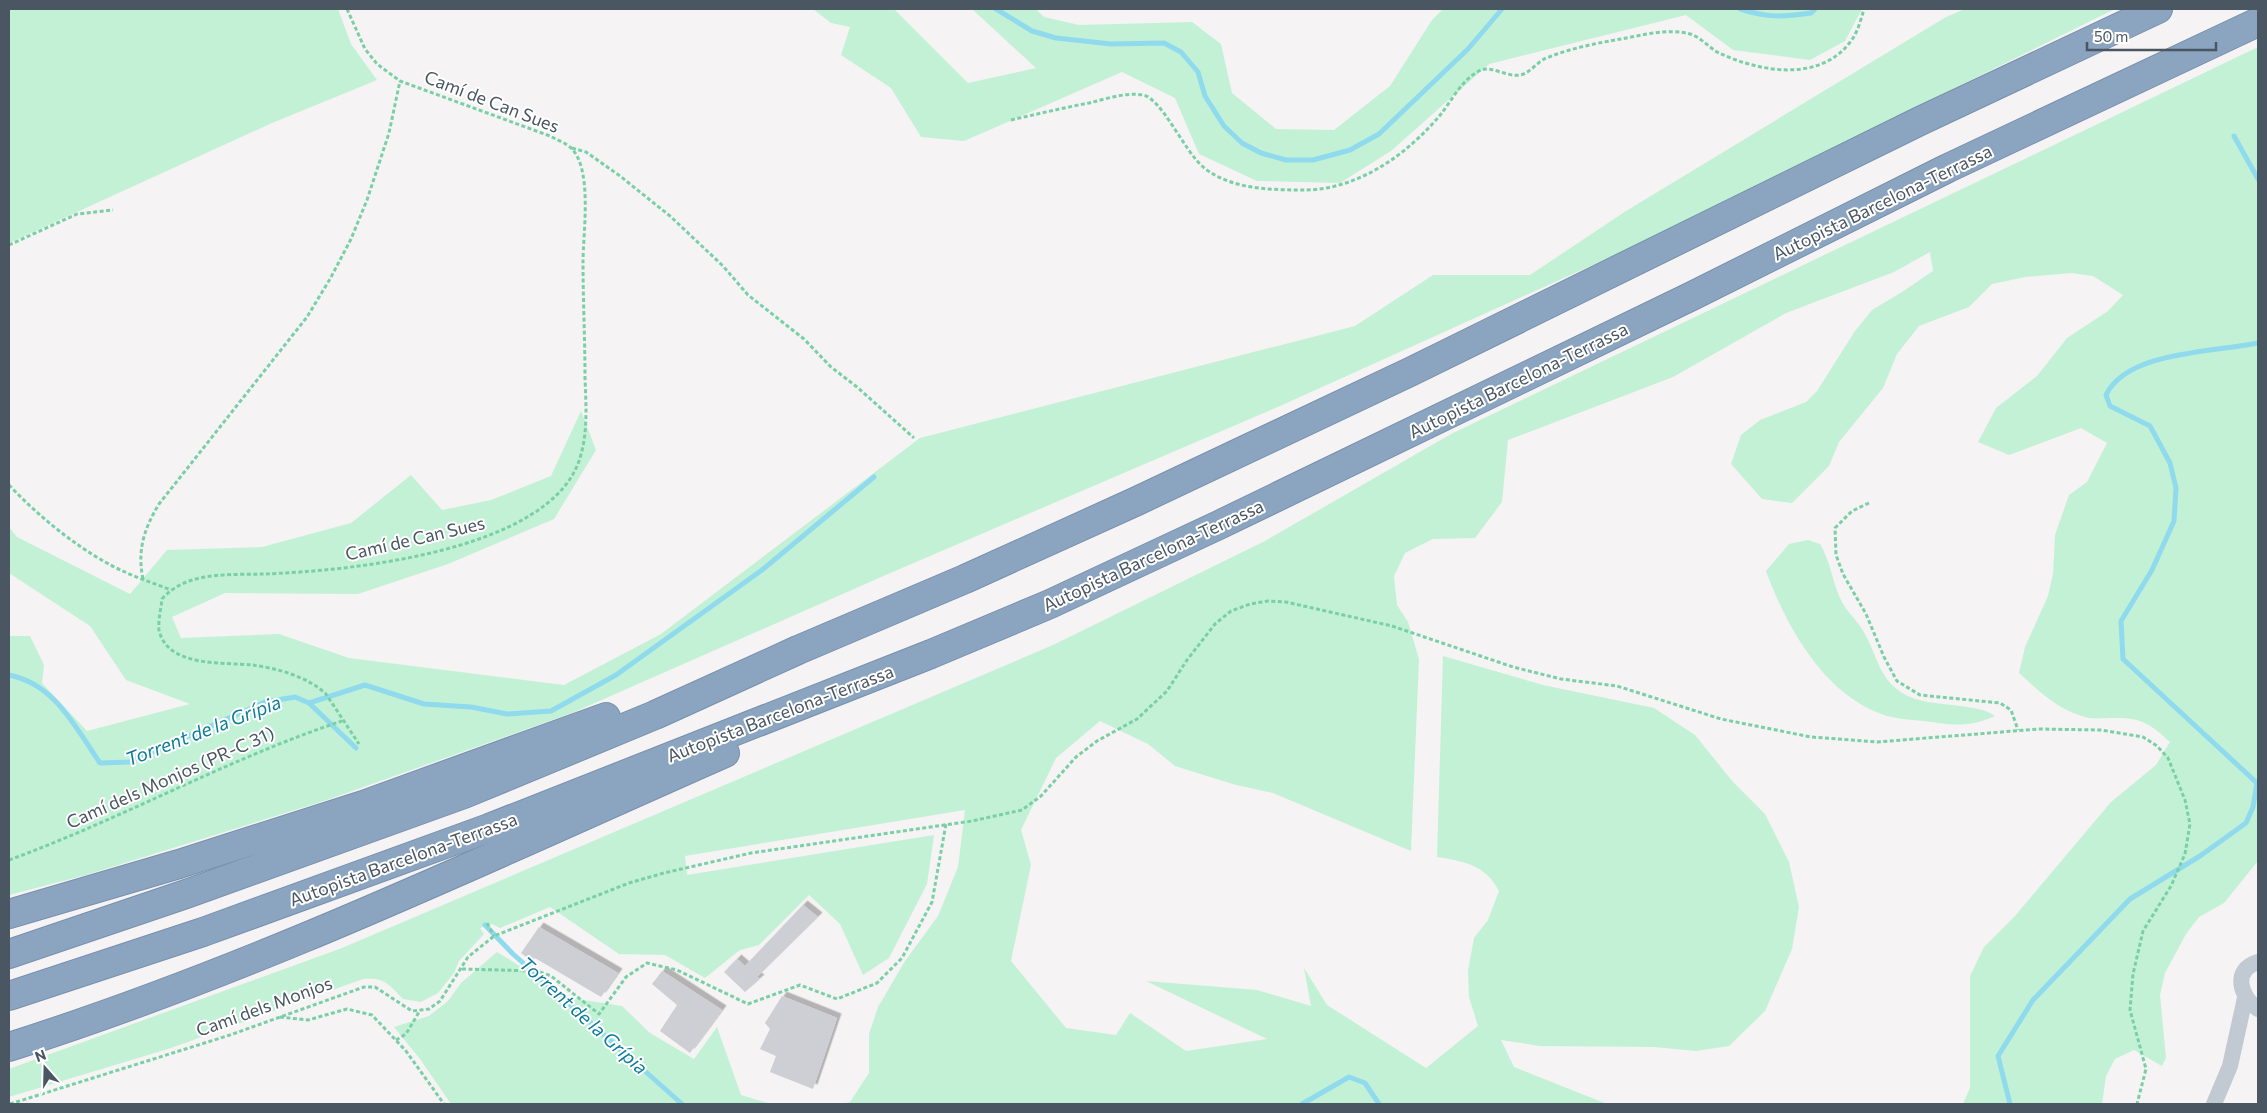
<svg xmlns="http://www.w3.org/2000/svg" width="2267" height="1113" viewBox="0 0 2267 1113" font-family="Commissioner,sans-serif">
	<defs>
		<filter id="shadow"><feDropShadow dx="4.5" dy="-4.5" stdDeviation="0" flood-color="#0004"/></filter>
	</defs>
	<rect width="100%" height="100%" fill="#f5f3f3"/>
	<g fill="#c3f1d5">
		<polygon points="9,9 338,9 351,44 377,80 272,123 9,243"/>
		<polygon points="813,9 894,9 968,83 1036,68 972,9 1036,9 1044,17 1079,25 1192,22 1221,44 1232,93 1276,129 1334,130 1390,86 1432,20 1443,9 1862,9 1845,41 1810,60 1733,50 1686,15 1489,64 1391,151 1340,183 1257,181 1199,154 1175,98 1122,72 964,141 921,137 891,88 841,55 850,27 831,23"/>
		<polygon points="1965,9 2115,9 1626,250 1280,406 888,574 572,713 324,801 86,875 9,895 9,636 30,636 44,665 42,683 87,731 190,704 126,680 90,626 9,573 9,527 17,537 130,594 167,550 262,547 351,523 411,475 442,510 491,500 551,476 581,411 596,450 554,519 448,564 358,594 225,593 172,617 181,638 279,634 349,658 564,685 661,634 920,438 1355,326 1433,275 1530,275 1626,211 1946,17"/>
		<path d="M2258,47v814l-34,42 -25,14 -13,17 -21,39 -5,22 6,63 -4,8 -28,-16 -19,9 -9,17 -4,28h-139l7,-16v-112l14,-29 31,-31 96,-114 45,-37 14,-23c-20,-19 -30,-25 -58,-24 -7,0 -16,1 -23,0 -29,-6 -49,-26 -70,-45l6,-26 23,-51 5,-22 2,-39 14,-40 18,-13 20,-39 -26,-15 -72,27 -31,-13 18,-34 41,-32 30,-38 41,-27 15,-16 -30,-19 -22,-3 -46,4 -33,7 -23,23 -50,19 -22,28 -14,34 -44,54 -10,24 -37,37 -30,-4 -31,-35 10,-29 19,-15 46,-18 11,-11 38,-60 17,-21 30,-18 31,-21 -3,-19 -36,20 -108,41 -113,64 -165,63 -6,62 -27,36 -42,1 -28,14 -11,23 3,29 11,17 11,37 -8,192 -138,-58 -37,-8 -61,-19 -27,-22 -48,-23 -44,37 -35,72 10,35 -20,96 55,67 50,7 14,-22 56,38 81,-12 -121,-58 111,9 54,16 -7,-38 23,37 99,63 52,-42 -9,-29 -1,-26 6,-33 14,-18 11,-29c-13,-26 -36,-30 -62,-34l6,-201 100,29 111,23 41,27 38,47 32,32 24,48 10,45 -7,42 -27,62 -36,35 -33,5 -42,-4 -114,-1 -39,-6 13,27 93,37h-767l10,-2 19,-29v-39l9,-27 27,-46 33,-45 20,-49 7,-57 -280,46 2,19 247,-40 -7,49 -38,74 -26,17 -23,-51 -31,-29 -50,50 -19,5 -35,28 -40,-23 -46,-1 -69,-47 -50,21 -8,-4 -12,4 4,6 -25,27 -5,12 -16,20 -17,9 -18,-3c-14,-15 -19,-22 -40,-20l-192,69 -162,49v-28l333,-121 711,-303 212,-104 186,-107z"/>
		<path d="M1808,540l12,4c10,16 12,36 20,54 5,12 15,20 22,31 17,27 16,56 51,69 23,9 65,5 82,18 -27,12 -42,9 -71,5 -12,-1 -25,-2 -37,-5 -62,-19 -100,-88 -121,-145l23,-27z"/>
		<polygon points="497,952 571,998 622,1006 650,1033 694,1059 717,1027 741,1095 771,1104 451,1104 420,1059 394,1027 429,1016 448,1001 461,983"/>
	</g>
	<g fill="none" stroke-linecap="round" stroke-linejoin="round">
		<g stroke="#90daee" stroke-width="5">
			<polyline points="996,9 1032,31 1056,38 1111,44 1164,43 1181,52 1198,72 1205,96 1224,126 1242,143 1261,153 1286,160 1313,160 1350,150 1379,134 1468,49 1502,9"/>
			<path d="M1740,9c28,9 42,8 71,4l4,-4"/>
			<polyline points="2234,136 2258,179"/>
			<path d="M9,675c46,9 66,52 91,88l29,-1 136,-60 30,-5 14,6 47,45"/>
			<polyline points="309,703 365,685 424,704 471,707 507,714 551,711 616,675 762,570 874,477"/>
			<polyline points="485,925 513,954 682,1104"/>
			<polyline points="1302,1104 1349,1077 1365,1083 1379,1104"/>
			<path d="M2010,1104l-12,-48 35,-56 97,-101 70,-43 46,-33 7,-16 4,-24 -134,-124 -2,-38 31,-51 22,-49 2,-33 -6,-25 -20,-37 -40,-20 -4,-11c21,-44 109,-43 152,-52"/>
		</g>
	</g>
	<g fill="#cdcfd5" filter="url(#shadow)">
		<polygon points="803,905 818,917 757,977 760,979 745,992 724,972 737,959 745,966"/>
		<polygon points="539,927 618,973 601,997 535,958 533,962 521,953"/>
		<polygon points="662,971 722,1010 690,1053 660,1031 677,1005 652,984"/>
		<polygon points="782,996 837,1018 813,1089 770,1072 776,1056 760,1049 770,1029 765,1023"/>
	</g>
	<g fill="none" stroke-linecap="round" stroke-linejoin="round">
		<defs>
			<g id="motorway">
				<polyline points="9,914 179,864 363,805 606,717"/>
				<polyline points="9,954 186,894 464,794 655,715 798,650 965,579 1137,501 1410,372 1920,121 2158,9"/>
				<polyline points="9,996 203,932 489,828 931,654 1050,604 1221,524 1692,296 1948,168 2258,22"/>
				<path d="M9,1047c246,-78 480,-190 716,-294"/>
			</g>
		</defs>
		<use href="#motorway" stroke="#7690ad" stroke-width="30"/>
		<g stroke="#7ad0a6" stroke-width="3" stroke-dasharray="4 2.5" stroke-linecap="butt">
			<path d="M347,9l18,40 12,15 23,17 150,55c7,4 16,7 21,12 22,21 12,85 12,114 0,38 2,77 2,116 1,27 3,54 -5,80 -29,94 -233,113 -316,116 -34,1 -78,-3 -102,25 -1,10 -4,21 -3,31 8,38 66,32 93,35 25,3 56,12 74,29l33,50"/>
			<path d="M1011,120c26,-6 52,-12 78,-17 17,-4 36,-11 54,-8 18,3 41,55 59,71 27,24 71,24 104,24 53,-1 102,-36 135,-76 11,-14 22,-36 40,-44 11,-4 26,7 39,5 11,-2 18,-15 29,-18 23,-9 48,-14 72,-18 22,-4 47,-11 69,-5 11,3 19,14 29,19 41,19 101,30 132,-12 7,-9 10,-22 13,-32"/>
			<polyline points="572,148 586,152 620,176 670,216 723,266 748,295 804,339 831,367 857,387 914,438"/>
			<polyline points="9,245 77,214 113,210"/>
			<path d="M9,485c30,32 75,69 116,87 15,7 31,12 46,18"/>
			<polyline points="1869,503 1852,511 1835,528 1836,555 1843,574 1866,614 1884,657 1897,681 1920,695 2000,703 2011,710 2018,730"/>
			<path d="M143,579c-6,-29 1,-50 16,-75l148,-187 23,-38 21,-40 16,-39 22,-67 11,-52"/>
			<path d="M9,860c113,-41 218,-101 333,-139"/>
			<polyline points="487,923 494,936"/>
			<polyline points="462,969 537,971 551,976 599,1014 626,977 647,963 677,970 748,1004 800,985 837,999 877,983 902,958 932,902 946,824"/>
			<polyline points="280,1017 308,1020 347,1009 372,1015 406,1051 444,1104"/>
			<polyline points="396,1040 406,1034 419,1012"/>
			<polyline points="10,1104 230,1035 364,987 375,987 412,1011 429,1009 440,1001 468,957 494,936 629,883 664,873 751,853 972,821 1022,810 1041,796 1076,757 1097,741 1137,719 1167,691 1187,660 1215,624 1231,611 1250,604 1268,601 1286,602 1392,626 1513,667 1561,679 1617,686 1721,719 1811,737 1877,742 2039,729 2101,730 2143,737 2157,746 2168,758 2185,800 2190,824 2185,854 2171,886 2143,931 2133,974 2130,1010 2146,1069 2137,1104"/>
		</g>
		<g stroke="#c1cad2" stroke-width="16">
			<path d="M2258,962c-27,8 -17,36 0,47"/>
			<polyline points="2214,1104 2230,1066 2245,998"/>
		</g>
		<use href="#motorway" stroke="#8ba5c1" stroke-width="28"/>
	</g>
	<g text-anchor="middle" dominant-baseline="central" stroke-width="4" stroke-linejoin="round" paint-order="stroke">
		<g font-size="18" fill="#4a5661" stroke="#fff">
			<text transform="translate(492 101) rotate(21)">Camí de Can Sues</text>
			<text transform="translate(1882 202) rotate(-26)">Autopista Barcelona-Terrassa</text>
			<text transform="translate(1518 380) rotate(-26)">Autopista Barcelona-Terrassa</text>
			<text transform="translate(415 538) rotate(-13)">Camí de Can Sues</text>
			<text transform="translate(1153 555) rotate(-25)">Autopista Barcelona-Terrassa</text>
			<text transform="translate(780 713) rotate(-21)">Autopista Barcelona-Terrassa</text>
			<text transform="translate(170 777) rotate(-24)">Camí dels Monjos (PR-C 31)</text>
			<text transform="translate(403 859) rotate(-20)">Autopista Barcelona-Terrassa</text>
			<text transform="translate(264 1006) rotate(-20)">Camí dels Monjos</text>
		</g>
		<g font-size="19" font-style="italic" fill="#0c7c9b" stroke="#fff">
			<text transform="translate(203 730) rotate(-21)">Torrent de la Grípia</text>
			<text transform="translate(584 1015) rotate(42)">Torrent de la Grípia</text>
		</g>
	</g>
	<rect width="2267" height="1113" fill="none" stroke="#4a5661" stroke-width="20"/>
	<g transform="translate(45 1068) rotate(340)" stroke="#ffffff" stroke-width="4" paint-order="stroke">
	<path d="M0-4L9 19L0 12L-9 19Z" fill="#4a5661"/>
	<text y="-8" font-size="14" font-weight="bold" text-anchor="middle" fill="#4a5661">N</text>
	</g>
	<path d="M2087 42v8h129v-8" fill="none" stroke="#4a5661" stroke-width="2.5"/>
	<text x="2094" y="42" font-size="15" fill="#4a5661" stroke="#ffffff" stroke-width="4" paint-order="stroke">50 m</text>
</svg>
